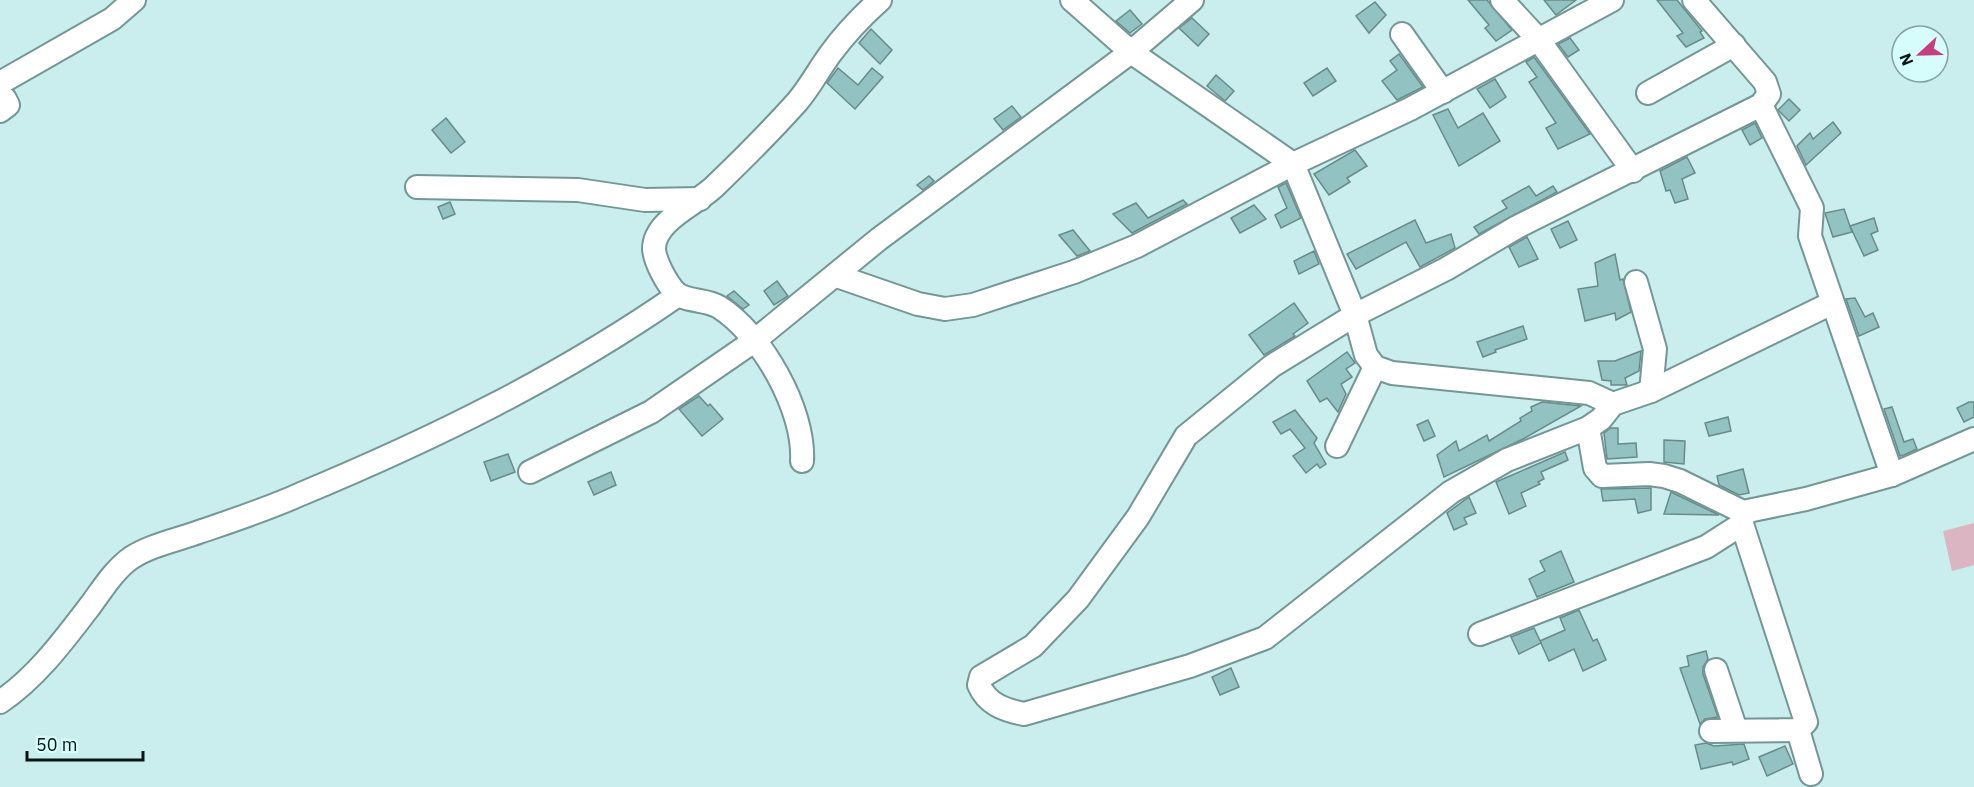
<svg xmlns="http://www.w3.org/2000/svg" width="1974" height="787" viewBox="0 0 1974 787" font-family="'IBM Plex Sans',sans-serif">
	<rect width="100%" height="100%" fill="#c9eeed"/>
	<polygon fill="#dbb5c2" points="1974,523 1974,565 1952,571 1943,531"/>
	<g fill="#92c3c2" stroke="#688b8a" stroke-width="1.5">
		<polygon points="1468,0 1487,0 1512,30 1496,41 1485,28 1489,25"/>
		<polygon points="1544,0 1576,0 1556,15"/>
		<polygon points="1657,0 1677,0 1702,31 1700,32 1704,38 1686,47 1677,36 1683,33"/>
		<polygon points="1375,2 1386,15 1369,33 1356,16"/>
		<polygon points="1130,10 1142,24 1130,33 1116,21"/>
		<polygon points="1192,18 1209,34 1198,46 1179,28"/>
		<polygon points="871,29 892,50 880,64 859,43"/>
		<polygon points="1570,38 1579,50 1568,57 1558,44"/>
		<polygon points="1399,54 1423,87 1397,100 1382,81 1397,70 1390,61"/>
		<polygon points="1534,57 1590,134 1558,149 1546,128 1556,123 1529,82 1537,77 1526,62"/>
		<polygon points="838,68 858,85 872,68 883,77 855,109 827,83"/>
		<polygon points="1327,68 1336,81 1313,96 1304,83"/>
		<polygon points="1216,75 1234,91 1225,101 1207,86"/>
		<polygon points="1495,79 1506,97 1490,108 1477,89"/>
		<polygon points="1789,99 1800,110 1789,121 1778,110"/>
		<polygon points="1012,106 1021,117 1003,130 994,119"/>
		<polygon points="1448,109 1458,128 1483,113 1500,141 1459,166 1433,115"/>
		<polygon points="446,118 465,142 451,153 432,130"/>
		<polygon points="1833,122 1841,133 1806,165 1797,146 1810,133 1813,139"/>
		<polygon points="1755,123 1762,138 1750,145 1742,130"/>
		<polygon points="1355,150 1367,166 1347,178 1350,182 1329,195 1314,174"/>
		<polygon points="1687,157 1695,173 1682,179 1688,199 1675,203 1670,190 1666,191 1660,171"/>
		<polygon points="929,176 934,181 923,190 917,185"/>
		<polygon points="1286,183 1301,218 1281,228 1275,215 1287,208 1278,187"/>
		<polygon points="1529,186 1536,196 1553,186 1557,192 1479,234 1474,227 1507,208 1502,201"/>
		<polygon points="1183,200 1187,204 1132,233 1113,214 1136,203 1148,218"/>
		<polygon points="450,202 455,214 443,219 438,207"/>
		<polygon points="1254,205 1266,219 1240,233 1231,218"/>
		<polygon points="1844,209 1852,232 1833,237 1825,213"/>
		<polygon points="1874,218 1878,231 1871,234 1878,250 1864,256 1850,226"/>
		<polygon points="1415,220 1426,243 1451,234 1455,248 1420,267 1406,242 1356,269 1347,254"/>
		<polygon points="1568,221 1577,240 1560,248 1551,229"/>
		<polygon points="1073,230 1090,251 1077,256 1059,235"/>
		<polygon points="1527,237 1538,259 1519,267 1509,247"/>
		<polygon points="1314,251 1319,264 1299,274 1294,261"/>
		<polygon points="1615,254 1620,280 1623,279 1631,312 1616,320 1615,313 1585,321 1578,289 1598,286 1595,263"/>
		<polygon points="777,281 788,296 774,305 764,291"/>
		<polygon points="734,291 749,305 743,309 727,296"/>
		<polygon points="1855,298 1865,317 1873,313 1879,327 1859,336 1846,299"/>
		<polygon points="1294,303 1308,323 1293,334 1295,336 1264,355 1249,335"/>
		<polygon points="1523,326 1527,339 1495,350 1496,352 1483,357 1477,342"/>
		<polygon points="1641,351 1639,371 1625,378 1627,385 1611,385 1611,381 1602,380 1598,361 1615,361"/>
		<polygon points="1347,352 1355,363 1346,369 1352,377 1341,384 1346,394 1338,412 1327,398 1320,402 1307,381"/>
		<polygon points="699,396 708,406 710,404 723,419 702,436 679,409"/>
		<polygon points="1542,402 1581,406 1523,439 1444,477 1437,455 1456,441 1459,451 1487,435 1489,441 1521,421 1520,418 1532,411 1531,407"/>
		<polygon points="1969,402 1974,402 1974,417 1964,422 1957,408"/>
		<polygon points="1892,407 1904,442 1913,439 1917,449 1904,455 1900,456 1884,409"/>
		<polygon points="1295,410 1317,438 1314,443 1326,464 1320,468 1317,464 1306,473 1293,456 1305,448 1290,429 1281,434 1273,422"/>
		<polygon points="1728,417 1731,431 1709,436 1705,423"/>
		<polygon points="1428,420 1435,436 1424,441 1417,425"/>
		<polygon points="1611,428 1618,428 1618,444 1636,443 1637,457 1607,459 1604,433"/>
		<polygon points="1664,440 1685,441 1684,464 1664,462"/>
		<polygon points="1565,452 1568,460 1541,472 1544,479 1538,482 1540,484 1521,493 1526,506 1509,514 1496,482"/>
		<polygon points="508,454 515,472 491,481 484,462"/>
		<polygon points="1743,469 1749,493 1739,495 1719,485 1717,476"/>
		<polygon points="611,472 616,485 594,495 588,482"/>
		<polygon points="1651,488 1651,510 1638,513 1635,499 1603,501 1601,489"/>
		<polygon points="1671,492 1675,494 1719,515 1664,514"/>
		<polygon points="1469,497 1476,513 1464,518 1467,524 1454,530 1447,513"/>
		<polygon points="1561,551 1574,582 1537,597 1529,579 1545,571 1540,561"/>
		<polygon points="1579,610 1593,641 1597,639 1606,660 1583,671 1574,649 1549,661 1540,641 1565,630 1560,618"/>
		<polygon points="1534,628 1541,643 1519,654 1511,637"/>
		<polygon points="1706,651 1708,659 1703,667 1703,674 1718,717 1705,719 1700,724 1680,668 1689,666 1687,656"/>
		<polygon points="1231,668 1239,687 1220,695 1212,677"/>
		<polygon points="1706,743 1714,746 1744,744 1749,759 1733,765 1732,762 1701,769 1695,745"/>
		<polygon points="1785,746 1793,764 1767,776 1759,757"/>
	</g>
	<g fill="none" stroke-linecap="round" stroke-linejoin="round">
		<defs>
			<g id="minor">
				<polyline points="1072,0 1131,52 1293,164 1355,315 1366,355 1375,367 1392,373 1589,393 1613,404"/>
				<polyline points="1502,0 1538,39 1633,171"/>
				<path d="M1694,0l71,82 4,12 -8,11 -244,122 -71,42 -91,46 -83,51 -86,70 -48,81 -60,82 -45,47 -52,31 -2,8c8,19 25,25 45,29l166,-48 75,-28 186,-146 56,-32 81,-32 13,-9 12,-15 38,-13 181,-88"/>
				<polyline points="1402,34 1443,92"/>
				<polyline points="0,83 112,19 134,0"/>
				<polyline points="1648,93 1734,45"/>
				<polyline points="0,100 5,99 8,105 0,111"/>
				<polyline points="1761,105 1812,208 1810,236 1892,475"/>
				<polyline points="417,187 578,190 645,200 700,199"/>
				<polyline points="837,276 918,304 945,309 973,305 1074,272 1137,246 1293,164 1410,109 1612,0"/>
				<polyline points="1636,282 1655,349 1651,391"/>
				<polyline points="1588,428 1595,468 1602,476 1649,474 1664,476 1680,481 1743,512 1806,499 1892,475 1974,439"/>
				<polyline points="1337,446 1375,367"/>
				<path d="M802,461c3,-51 -40,-127 -83,-154 -13,-8 -32,-5 -43,-14 -9,-9 -21,-31 -22,-44 0,-29 43,-45 61,-63 28,-27 56,-55 82,-84 13,-15 22,-33 34,-49 14,-19 31,-37 49,-53"/>
				<polyline points="530,472 651,412 754,341 879,239 1131,52 1192,0"/>
				<polyline points="1480,634 1706,547 1742,524"/>
				<polyline points="1716,670 1736,730"/>
				<path d="M0,702c36,-24 64,-62 90,-96 12,-16 24,-36 41,-48 20,-13 46,-18 68,-26 35,-12 69,-23 102,-38 132,-55 259,-117 377,-199"/>
				<polyline points="1798,730 1811,774"/>
				<polyline points="1711,731 1798,730 1806,722 1742,524 1743,512"/>
			</g>
		</defs>
		<use href="#minor" stroke="#749796" stroke-width="26"/>
		<use href="#minor" stroke="#fff" stroke-width="22"/>
	</g>
	<g transform="translate(1920 54) rotate(248)"><circle r="28" fill="#d6fcfb" stroke="#84a09f" stroke-width="1.5"/>
	<path d="M0-4.5L10 22L0 15L-10 22Z" fill="#c53e7d"/>
	<text y="-9" font-size="16" font-weight="bold" text-anchor="middle" fill="#081515">N</text>
	</g>
	<path d="M27 751v9h116v-9" fill="none" stroke="#081515" stroke-width="3"/>
	<text x="36" y="751" font-size="18" fill="#081515" stroke="#d6fcfb" stroke-width="4.5" paint-order="stroke">50 m</text>
</svg>
